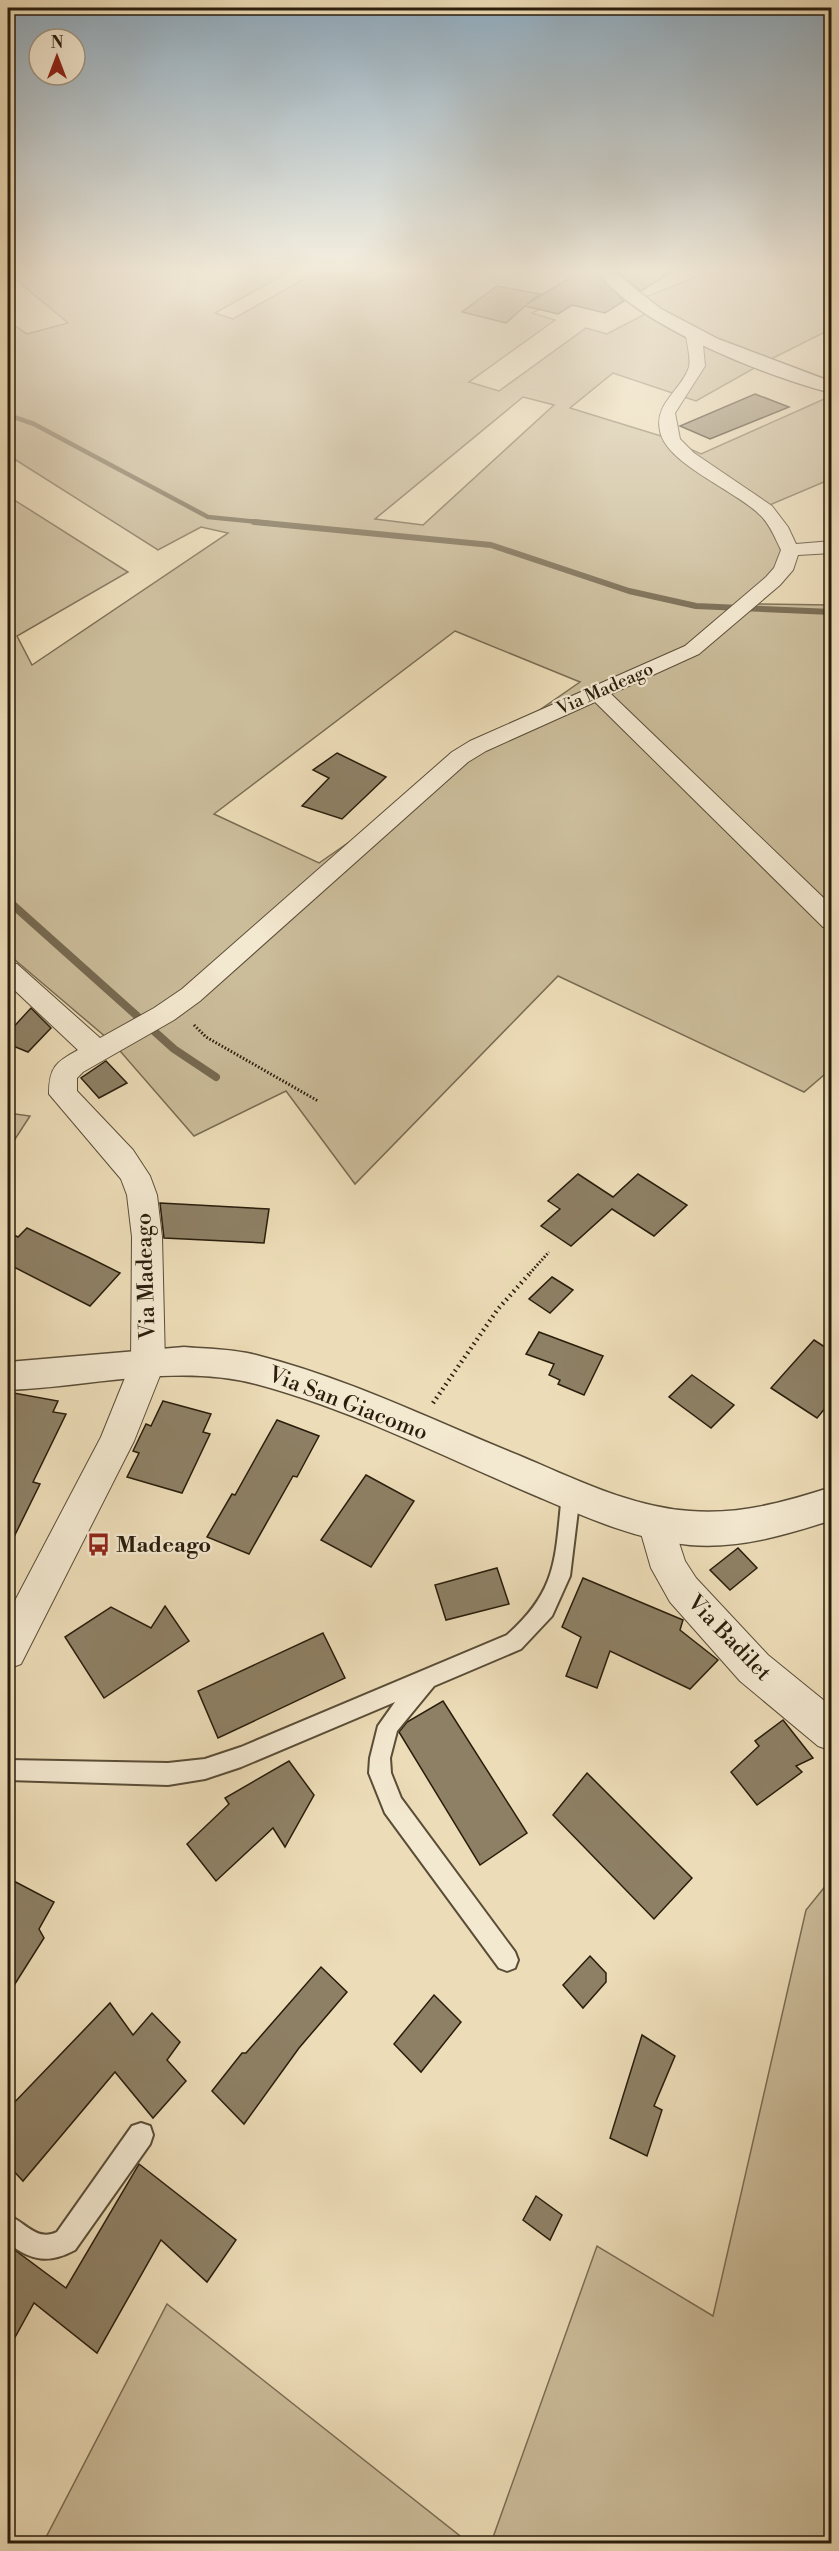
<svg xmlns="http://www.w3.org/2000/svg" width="839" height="2551" viewBox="0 0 839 2551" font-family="'Libre Bodoni',serif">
	<rect width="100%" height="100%" fill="#ecdcb7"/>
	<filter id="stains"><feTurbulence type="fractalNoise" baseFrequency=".00333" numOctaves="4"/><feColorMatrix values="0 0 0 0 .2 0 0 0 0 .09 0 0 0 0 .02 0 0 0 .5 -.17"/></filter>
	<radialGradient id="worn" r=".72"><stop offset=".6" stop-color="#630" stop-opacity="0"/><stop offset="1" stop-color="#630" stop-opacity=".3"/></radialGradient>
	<g fill="#cbbc9a" stroke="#7a6c53" stroke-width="1.5" fill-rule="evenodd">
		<path d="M8,273h279l-72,40 18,6 82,-46h298l-81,40 23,7 -86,62 30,9 87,-63 21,6 46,-24 -15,-10 68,-27h125v56l-64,32 -71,40 -83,-28 -43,35 91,28 40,18 130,-58v83l-64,27 28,52 -39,46 75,1v464l-27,23 -246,-116 -203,208 -69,-93 -92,45 -80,-92 -106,-90v-458l120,76 -111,64 15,29 196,-132 -27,-6 -43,23 -150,-95v-134l19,13 41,-11zM523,397l31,8 -131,120 -48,-6zM455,631l125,51 -261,181 -105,-49z"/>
		<polygon points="8,1113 30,1116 8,1150"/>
		<polygon points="831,1879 831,2543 491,2543 597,2246 713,2316 806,1910"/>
		<polygon points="167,2304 469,2543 43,2543"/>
	</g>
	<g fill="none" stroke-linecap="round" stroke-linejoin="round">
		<polyline stroke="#766950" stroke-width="4.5" points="8,415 34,424 208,517 269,523"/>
		<polyline stroke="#766950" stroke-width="6" points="254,522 491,545 629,591 696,606 832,612"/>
		<polyline stroke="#766950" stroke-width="8" points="8,895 13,905 174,1049 216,1077"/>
	</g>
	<g fill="#8e8065" stroke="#291d0c" stroke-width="1.5">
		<polygon points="578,273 597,273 624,301 605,313 572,305 558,314 525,306 506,323 462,312 497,286 540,294 527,304"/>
		<polygon points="619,273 670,273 641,291"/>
		<polygon points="755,394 789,407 710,439 680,426"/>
		<polygon points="337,753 386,777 342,819 302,806 329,778 313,770"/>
		<polygon points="31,1008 51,1028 28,1052 8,1044 8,1033"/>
		<polygon points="106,1061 127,1083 99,1098 81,1078"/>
		<polygon points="578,1174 613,1197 638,1174 687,1205 654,1236 612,1209 571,1246 541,1226 560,1209 548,1201"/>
		<polygon points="160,1203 269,1209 264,1243 164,1238"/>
		<polygon points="27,1228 88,1257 120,1273 90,1306 8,1264 8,1232 18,1237"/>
		<polygon points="552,1277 573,1290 550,1313 529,1299"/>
		<polygon points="539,1332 603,1356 584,1395 558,1384 560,1380 549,1375 554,1364 526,1354"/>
		<polygon points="814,1340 831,1351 831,1401 817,1418 771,1388"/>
		<polygon points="692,1375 734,1405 711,1428 669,1397"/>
		<polygon points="8,1392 58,1401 53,1412 66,1414 33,1482 40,1484 8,1549"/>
		<polygon points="163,1401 211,1414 203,1432 210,1434 182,1493 127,1477 139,1453 133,1451 146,1424 151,1426"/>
		<polygon points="277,1420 319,1436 297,1477 293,1476 249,1554 207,1537 232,1494 235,1495"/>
		<polygon points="366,1475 414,1501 371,1567 321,1540"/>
		<polygon points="738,1548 757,1568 730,1590 710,1570"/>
		<polygon points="497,1568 509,1604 446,1620 435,1585"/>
		<polygon points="583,1578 683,1620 680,1630 718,1660 690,1689 610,1651 597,1688 566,1676 581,1637 562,1627"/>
		<polygon points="165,1606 189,1641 104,1698 65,1637 111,1607 151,1628"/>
		<polygon points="323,1633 345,1678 218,1738 198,1691"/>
		<polygon points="443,1701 527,1833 480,1865 399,1732 407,1722"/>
		<polygon points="783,1720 813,1758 796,1766 802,1772 757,1805 731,1772 759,1746 755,1741"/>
		<polygon points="289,1761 314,1795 285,1847 273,1828 216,1881 187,1844 229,1804 225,1798"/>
		<polygon points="587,1773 692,1878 654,1919 553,1815"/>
		<polygon points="8,1878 54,1902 39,1929 44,1938 8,1995"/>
		<polygon points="590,1956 606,1973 606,1982 583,2008 563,1985"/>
		<polygon points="321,1967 347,1992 299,2048 244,2124 212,2091 242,2053 246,2053"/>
		<polygon points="434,1995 461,2022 421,2072 394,2044"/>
		<polygon points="110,2003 133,2035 152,2013 180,2042 167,2060 186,2081 153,2118 115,2072 23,2181 8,2165 8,2109"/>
		<polygon points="642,2035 675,2056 654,2106 662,2110 647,2156 610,2138"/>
		<polygon points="139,2164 236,2240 207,2282 161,2240 97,2353 34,2303 8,2350 8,2245 66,2288"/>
		<polygon points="536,2196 562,2215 550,2240 523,2220"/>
	</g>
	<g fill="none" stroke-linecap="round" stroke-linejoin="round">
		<defs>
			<g id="service">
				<path d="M571,1486l7,2 2,6 -10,82 -18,40 -31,33 -87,37 -37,45 -7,27 1,15 10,25 114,154 3,8 -3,8 -8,3 -8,-3 -114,-155 -16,-40 1,-15 8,-32 17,-24 -154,65 -36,12 -37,6 -160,-5v-20l160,3 37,-4 36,-12 266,-112c51,-45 48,-77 55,-141l2,-6z"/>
				<path d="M141,2123l9,3 3,9 -3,9 -75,106c-26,14 -44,11 -67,-7v-28c17,7 29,27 49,17l75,-106z"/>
			</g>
			<g id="minor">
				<path d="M694,330l8,5 3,31 -30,47 5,26 14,14 78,53 16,21 8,17 36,-3v12l-34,2 -5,15 -13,15 -81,69 -88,40 221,212v23l-9,-2 -228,-225 -109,49 -18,11 -268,239 -26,19 -91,52 -6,6v13l56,59 17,26 7,19 5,42 3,126 -31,78 -113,223 -13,5v-55l93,-177 30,-74 1,-126 -5,-42 -6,-16 -72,-85c0,-27 7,-32 29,-44l-70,-66v-22l9,2 83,74 54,-30 28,-19 270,-237 18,-11 215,-95 81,-69 8,-9 7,-18c-6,-12 -11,-26 -21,-35 -23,-24 -94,-51 -100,-84 -6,-28 21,-40 29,-64 2,-8 -2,-23 -3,-32z"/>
				<polygon points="656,1507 669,1512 685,1561 696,1578 768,1655 832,1707 832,1751 818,1746 740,1681 670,1602 651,1568 638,1523 643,1512"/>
			</g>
			<g id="tertiary">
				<path d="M599,273h16l46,36 57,30 114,43v11c-64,-16 -194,-67 -233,-120z"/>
				<path d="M184,1347c23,2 49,2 72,8 91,23 176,65 262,100 55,23 112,52 172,56 50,4 95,-9 142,-24v33c-47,15 -92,29 -142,25 -54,-5 -107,-29 -156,-50 -90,-38 -183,-86 -278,-111 -80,-21 -167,3 -248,6v-28z"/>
			</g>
		</defs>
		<use href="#service" stroke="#5a4d37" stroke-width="4"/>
		<use href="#minor" stroke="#5a4d37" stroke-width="2"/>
		<use href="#tertiary" stroke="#5a4d37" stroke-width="3"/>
		<g stroke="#291d0c" stroke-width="3" stroke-dasharray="1.5 2" stroke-linecap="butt">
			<polyline points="194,1025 206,1037 318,1101"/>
			<polyline points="530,1273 549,1252"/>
		</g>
		<polyline stroke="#291d0c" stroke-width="4.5" stroke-dasharray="1.5 4" stroke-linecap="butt" points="433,1403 498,1309 531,1272"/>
		<use href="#service" fill="#f3e8d0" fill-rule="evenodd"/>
		<use href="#minor" fill="#f3e8d0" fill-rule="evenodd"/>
		<use href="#tertiary" fill="#f3e8d0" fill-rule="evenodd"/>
	</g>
	<linearGradient id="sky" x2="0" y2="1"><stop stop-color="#8faabd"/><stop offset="0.43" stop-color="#f6efdf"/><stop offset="1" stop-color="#f6efdf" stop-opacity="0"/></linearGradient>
	<rect width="839" height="630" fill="url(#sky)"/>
	<defs>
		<symbol id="bus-bare" viewBox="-9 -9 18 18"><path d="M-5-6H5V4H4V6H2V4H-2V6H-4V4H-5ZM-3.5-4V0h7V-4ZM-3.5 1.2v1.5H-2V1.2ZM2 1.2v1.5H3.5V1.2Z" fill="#8f2418" stroke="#f3e8d0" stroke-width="2.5" paint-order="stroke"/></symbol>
	</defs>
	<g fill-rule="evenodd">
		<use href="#bus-bare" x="82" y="1528" width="33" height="33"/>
	</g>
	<g text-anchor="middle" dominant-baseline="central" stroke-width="4.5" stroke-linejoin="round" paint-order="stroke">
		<g font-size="18" fill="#291d0c" stroke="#f3e8d0">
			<text transform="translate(605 689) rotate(-24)">Via Madeago</text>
		</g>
		<g font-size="22" fill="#291d0c" stroke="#f3e8d0">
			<text transform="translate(146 1276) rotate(-92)">Via Madeago</text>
			<text transform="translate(348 1404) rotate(21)">Via San Giacomo</text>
			<text transform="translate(729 1638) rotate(46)">Via Badilet</text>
		</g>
		<g font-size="22" font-weight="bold" fill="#291d0c" stroke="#f3e8d0" text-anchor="start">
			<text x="116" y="1545">Madeago</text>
		</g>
	</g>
	<rect width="839" height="2551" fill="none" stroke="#ecdcb7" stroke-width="30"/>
	<rect x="9" y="9" width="821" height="2533" fill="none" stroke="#291d0c" stroke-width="3"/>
	<rect x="15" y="15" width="809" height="2521" fill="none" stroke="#291d0c" stroke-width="1.5"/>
	<g transform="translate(57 57)"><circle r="28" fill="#f3e8d0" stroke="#a29782" stroke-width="1.5"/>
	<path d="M0-4.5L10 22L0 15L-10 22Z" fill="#8f2418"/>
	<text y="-9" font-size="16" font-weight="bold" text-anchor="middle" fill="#291d0c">N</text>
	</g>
	<rect width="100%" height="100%" filter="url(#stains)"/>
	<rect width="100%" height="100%" fill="url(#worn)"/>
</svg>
